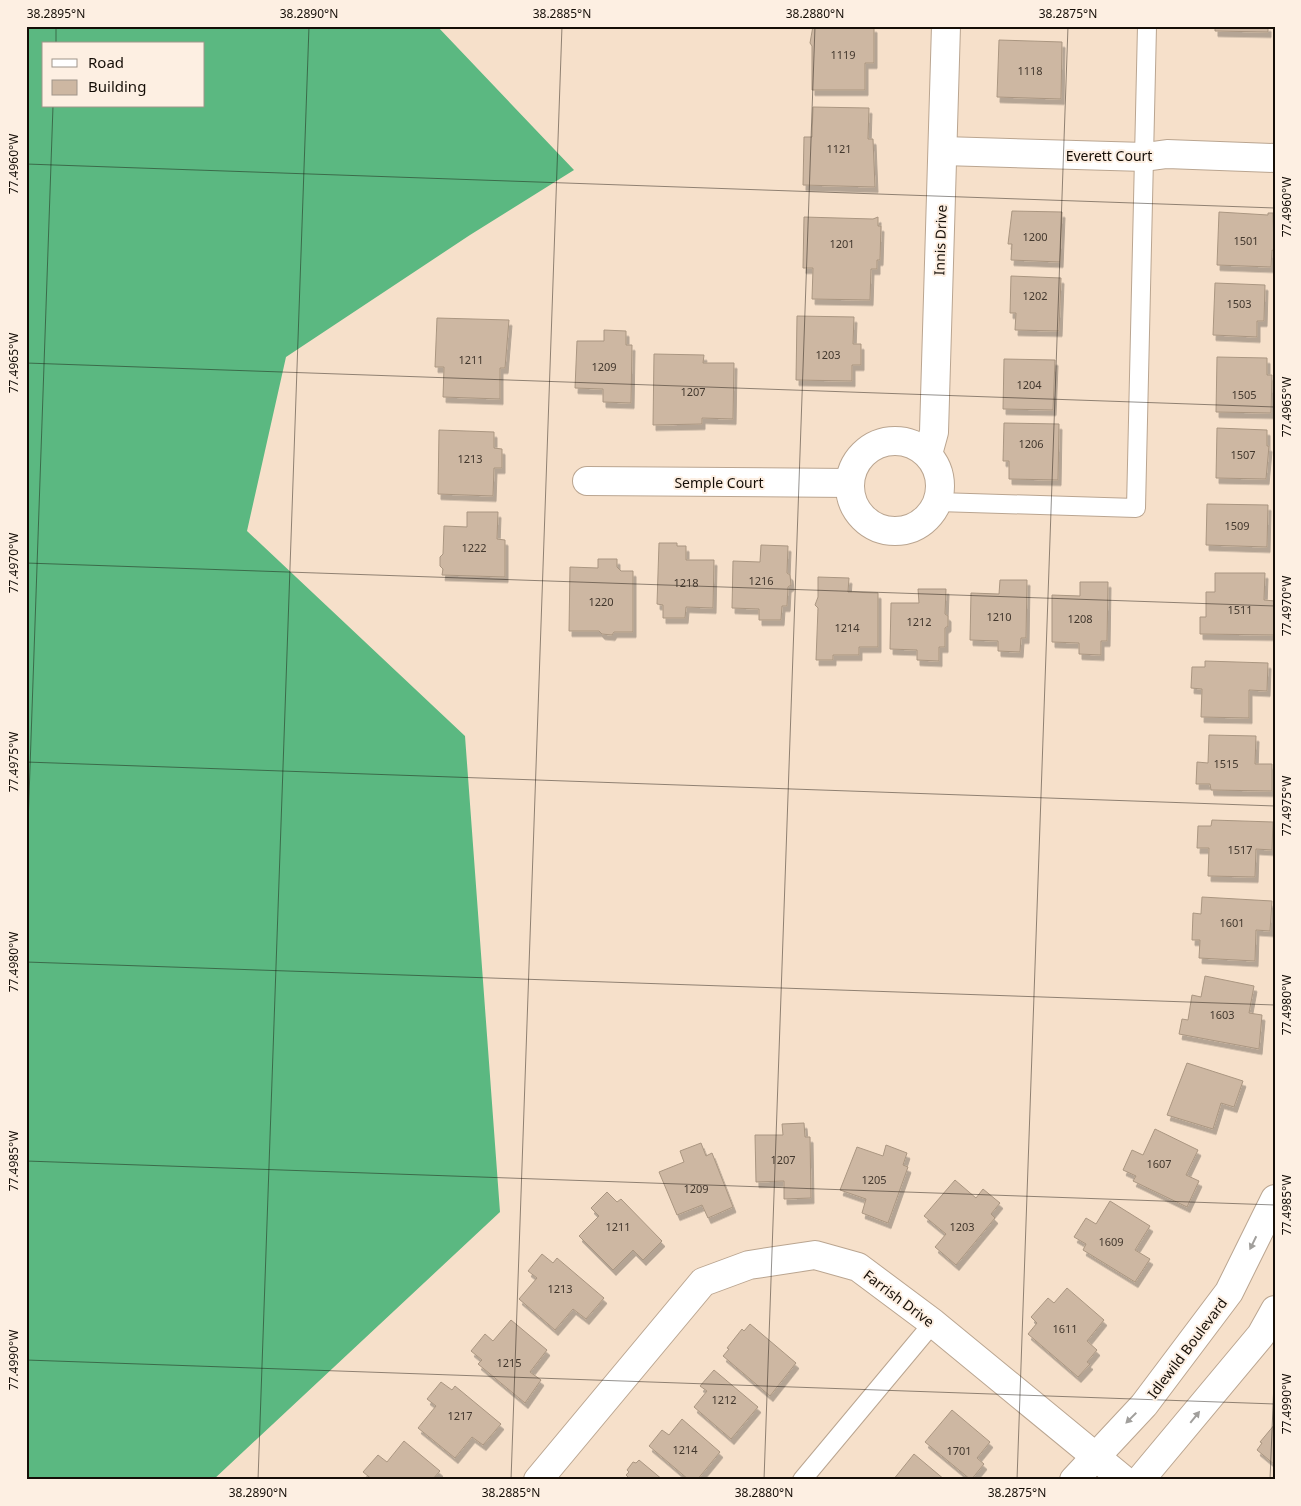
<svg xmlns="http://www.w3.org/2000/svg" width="1301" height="1506" viewBox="0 0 1301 1506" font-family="'Noto Sans',sans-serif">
	<defs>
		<filter id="shadow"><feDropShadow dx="3" dy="5.5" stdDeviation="0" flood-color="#0004"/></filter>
	</defs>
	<rect width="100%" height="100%" fill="#f6e0ca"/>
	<path fill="#5bb881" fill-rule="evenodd" d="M26,26h411l137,144 -104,65 -184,122 -39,174 218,205 35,476 -287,268h-187zM44,44h160v62h-160z"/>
	<g fill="#cdb7a2" stroke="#aa9681" filter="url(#shadow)">
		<polygon points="813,26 874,27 874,63 865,63 865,90 812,90 812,46 810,43"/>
		<polygon points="1215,26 1268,26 1268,32 1215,31"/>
		<polygon points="999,40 1062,42 1061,99 997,97"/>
		<polygon points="813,107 869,108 868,139 873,139 875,187 803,185 804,137 812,137"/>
		<polygon points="1012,211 1062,212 1060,262 1011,260 1012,244 1008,244"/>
		<polygon points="1219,212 1268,215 1268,213 1273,213 1274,251 1272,250 1271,267 1217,265"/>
		<polygon points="804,217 873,219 878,217 878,226 881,226 880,260 877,260 877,269 871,269 870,300 812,299 813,268 803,268"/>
		<polygon points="1011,276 1061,278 1059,331 1015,330 1016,313 1010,313"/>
		<polygon points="1215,283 1265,285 1264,321 1257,321 1257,337 1213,335"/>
		<polygon points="797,316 854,317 853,344 861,344 861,365 852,365 852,381 796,380"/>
		<polygon points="437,318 509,320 505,368 500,368 500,399 443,397 444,367 435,367"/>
		<polygon points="604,330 626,331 626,345 632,345 631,403 603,402 603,389 575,388 577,341 604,341"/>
		<polygon points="654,354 704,355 703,363 734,363 733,419 702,418 702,424 653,425"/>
		<polygon points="1217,357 1267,358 1267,375 1272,375 1271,413 1216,412"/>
		<polygon points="1004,359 1055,360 1053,410 1003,409"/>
		<polygon points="1004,423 1059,424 1058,480 1009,479 1009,461 1003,461"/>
		<polygon points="1217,428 1267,430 1267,446 1269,446 1266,479 1216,478"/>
		<polygon points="439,430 494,432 494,448 502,449 502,468 494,468 493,496 438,494"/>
		<polygon points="1207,504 1268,505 1267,547 1206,545"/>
		<polygon points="467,512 498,512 497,539 505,540 505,577 442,575 443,569 440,566 440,557 443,554 444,526 467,527"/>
		<polygon points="659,543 677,543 677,546 686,546 686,560 714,560 713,608 686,607 685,618 663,618 663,605 657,604"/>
		<polygon points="761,545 788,546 787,573 790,575 791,585 788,587 787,606 782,606 781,620 759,620 759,609 732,608 733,561 760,562"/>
		<polygon points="598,559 617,559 617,567 621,571 633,571 633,632 614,632 612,635 602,634 599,631 569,631 570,567 598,568"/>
		<polygon points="1215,573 1265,573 1264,600 1275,601 1275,635 1200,634 1200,617 1206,617 1206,592 1215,592"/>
		<polygon points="818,577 849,578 848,592 878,593 878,647 859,647 859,655 833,655 833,660 816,660 818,608 815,605 818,597"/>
		<polygon points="1000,580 1027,580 1026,638 1021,638 1020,652 998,651 998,641 970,640 971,593 999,594"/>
		<polygon points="1080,582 1108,582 1107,641 1101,641 1101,655 1079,654 1079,643 1052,642 1052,595 1080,596"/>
		<polygon points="918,589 946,589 945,614 948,616 948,626 945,628 945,647 939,647 939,661 917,660 917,650 890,649 891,603 919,603"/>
		<polygon points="1205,661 1268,663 1267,691 1249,690 1249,718 1201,717 1202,689 1191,688 1192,667 1205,667"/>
		<polygon points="1209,735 1256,736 1255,764 1272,764 1272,791 1211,790 1210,784 1196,784 1197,762 1208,763"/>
		<polygon points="1212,820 1273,822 1272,850 1256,849 1255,877 1208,876 1209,848 1197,848 1198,826 1211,826"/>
		<polygon points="1202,897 1272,901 1270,931 1256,930 1255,961 1199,958 1200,940 1192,940 1193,913 1201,914"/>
		<polygon points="1205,976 1254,986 1249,1013 1262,1015 1259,1049 1179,1034 1182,1019 1188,1020 1192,995 1201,997"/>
		<polygon points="1187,1063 1243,1081 1234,1107 1221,1103 1213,1129 1167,1115"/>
		<polygon points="804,1123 805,1137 810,1137 811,1198 784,1199 784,1181 756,1182 755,1135 783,1135 782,1124"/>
		<polygon points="1155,1129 1198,1150 1186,1175 1199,1181 1187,1207 1133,1181 1136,1176 1123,1170 1132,1150 1143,1155"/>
		<polygon points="701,1143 706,1156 712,1153 733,1207 708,1218 702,1205 677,1215 659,1172 684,1162 680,1151"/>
		<polygon points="886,1145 907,1153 903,1165 908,1167 888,1223 862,1213 866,1199 840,1190 857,1147 883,1156"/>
		<polygon points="955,1180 976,1198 983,1189 1000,1203 991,1214 995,1218 956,1265 935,1247 946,1234 924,1216"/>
		<polygon points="607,1192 617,1202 621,1199 662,1241 643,1260 633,1250 613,1270 579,1236 599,1216 591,1208"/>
		<polygon points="1110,1201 1150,1226 1135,1250 1150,1259 1135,1282 1083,1250 1086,1244 1074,1237 1086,1218 1096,1224"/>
		<polygon points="542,1254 553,1263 557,1258 604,1298 586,1319 573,1309 555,1330 519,1299 537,1278 528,1271"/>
		<polygon points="1067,1288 1104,1320 1087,1341 1097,1350 1087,1362 1090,1364 1078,1377 1028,1334 1037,1323 1031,1317 1048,1298 1054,1303"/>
		<polygon points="511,1320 547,1350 530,1372 541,1380 525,1403 478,1364 482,1360 471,1351 485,1334 493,1341"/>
		<polygon points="750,1324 796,1363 770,1396 723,1356 729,1349 727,1348 742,1329 744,1331"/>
		<polygon points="714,1370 758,1407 731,1439 694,1407 707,1391 700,1386"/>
		<polygon points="441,1382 452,1390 455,1386 501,1424 483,1445 472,1437 455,1458 418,1428 436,1406 427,1399"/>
		<polygon points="952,1410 990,1442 977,1458 984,1464 971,1480 925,1442"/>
		<polygon points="682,1419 720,1452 697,1480 689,1480 649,1446 662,1430 669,1435"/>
		<polygon points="1275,1424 1275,1465 1257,1450 1262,1443 1260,1442"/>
		<polygon points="404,1441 440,1471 432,1480 373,1480 363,1472 378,1455 387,1462"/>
		<polygon points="914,1454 945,1480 893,1480"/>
		<polygon points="639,1460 663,1480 631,1480 626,1475 629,1472 627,1470 633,1462 636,1463"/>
	</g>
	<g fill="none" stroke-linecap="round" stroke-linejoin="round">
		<defs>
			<g id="lane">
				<polyline points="938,502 1136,508 1147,26"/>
				<polyline points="802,1480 933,1323"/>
			</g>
			<g id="street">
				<polyline points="943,151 1145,157 1167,154 1275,158"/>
				<circle cx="895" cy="486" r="45"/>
				<polyline points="928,454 934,432 946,26"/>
				<polyline points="587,481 850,483"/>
				<polyline points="538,1480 703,1282 749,1265 815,1255 858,1267 933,1323 1124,1480"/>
			</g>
			<g id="secondary">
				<polyline points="1074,1480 1144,1405 1229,1292 1275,1199"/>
				<polyline points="1140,1480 1261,1335 1275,1310"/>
			</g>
		</defs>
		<use href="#lane" stroke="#baa590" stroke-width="20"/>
		<use href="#street" stroke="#baa590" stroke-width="30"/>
		<use href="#secondary" stroke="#baa590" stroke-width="30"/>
		<use href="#lane" stroke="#fff" stroke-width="18"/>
		<use href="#street" stroke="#fff" stroke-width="28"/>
		<use href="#secondary" stroke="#fff" stroke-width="28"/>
	</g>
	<defs><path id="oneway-solid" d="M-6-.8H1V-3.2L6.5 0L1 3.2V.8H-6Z" transform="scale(1.25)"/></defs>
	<g fill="#a19f9c">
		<use href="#oneway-solid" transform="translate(1253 1243) rotate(116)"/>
		<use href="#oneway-solid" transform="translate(1195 1417) rotate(-51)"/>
		<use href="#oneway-solid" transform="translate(1131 1418) rotate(135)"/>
	</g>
	<path fill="none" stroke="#150e07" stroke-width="1" stroke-opacity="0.45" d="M56,44v-18M26,164l1249,44M26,363l1249,44M26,563l1249,43M26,762l1249,44M26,883l27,-777M26,962l1249,43M26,1161l1249,44M26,1360l1249,44M258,1480l51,-1454M511,1480l51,-1454M764,1480l51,-1454M1017,1480l51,-1454M1270,1480l5,-123"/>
	<g text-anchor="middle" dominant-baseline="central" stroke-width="4" stroke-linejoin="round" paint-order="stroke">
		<g font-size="11" fill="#43382e">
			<text x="843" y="54">1119</text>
			<text x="1030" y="70">1118</text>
			<text x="839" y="148">1121</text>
			<text x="1035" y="236">1200</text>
			<text x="1246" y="240">1501</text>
			<text x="842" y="243">1201</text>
			<text x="1035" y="295">1202</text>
			<text x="1239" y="303">1503</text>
			<text x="828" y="354">1203</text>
			<text x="471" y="359">1211</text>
			<text x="604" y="366">1209</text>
			<text x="1029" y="384">1204</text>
			<text x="693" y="391">1207</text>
			<text x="1244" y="394">1505</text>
			<text x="1031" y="443">1206</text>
			<text x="1243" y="454">1507</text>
			<text x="470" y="458">1213</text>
			<text x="1237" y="525">1509</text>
			<text x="474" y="547">1222</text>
			<text x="761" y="580">1216</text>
			<text x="686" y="582">1218</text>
			<text x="601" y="601">1220</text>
			<text x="1240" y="609">1511</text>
			<text x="999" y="616">1210</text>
			<text x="1080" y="618">1208</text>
			<text x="919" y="621">1212</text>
			<text x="847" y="627">1214</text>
			<text x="1226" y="763">1515</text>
			<text x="1240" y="849">1517</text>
			<text x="1232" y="922">1601</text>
			<text x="1222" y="1014">1603</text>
			<text x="783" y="1159">1207</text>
			<text x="1159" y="1163">1607</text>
			<text x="874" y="1179">1205</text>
			<text x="696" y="1188">1209</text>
			<text x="618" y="1226">1211</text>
			<text x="962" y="1226">1203</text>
			<text x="1111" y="1241">1609</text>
			<text x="560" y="1288">1213</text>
			<text x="1065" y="1328">1611</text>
			<text x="509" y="1362">1215</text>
			<text x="724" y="1399">1212</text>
			<text x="460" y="1415">1217</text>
			<text x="685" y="1449">1214</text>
			<text x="959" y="1450">1701</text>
		</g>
		<g font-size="14" fill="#150e07" stroke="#fdefe2">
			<text x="1109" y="155">Everett Court</text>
			<text transform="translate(940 240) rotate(-88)">Innis Drive</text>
			<text x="719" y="482">Semple Court</text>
			<text transform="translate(899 1298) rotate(37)">Farrish Drive</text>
			<text transform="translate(1187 1348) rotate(-53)">Idlewild Boulevard</text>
		</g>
	</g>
	<rect width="1301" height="1506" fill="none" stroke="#fdefe2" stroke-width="55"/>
	<rect x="42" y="42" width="162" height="65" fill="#fdefe2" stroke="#a0958a"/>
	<rect x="52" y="59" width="25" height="8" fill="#ffffff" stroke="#a0958a"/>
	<text x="88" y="68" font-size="15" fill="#150e07">Road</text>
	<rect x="52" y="80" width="25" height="15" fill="#cdb7a2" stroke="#a0958a"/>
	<text x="88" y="92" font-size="15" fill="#150e07">Building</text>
	<rect x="28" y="28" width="1246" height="1450" fill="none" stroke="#150e07" stroke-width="2"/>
	<g font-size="12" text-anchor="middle" fill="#150e07">
		<text x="56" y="18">38.2895°N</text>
		<text x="309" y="18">38.2890°N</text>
		<text x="562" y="18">38.2885°N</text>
		<text x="815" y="18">38.2880°N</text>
		<text x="1068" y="18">38.2875°N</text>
		<text transform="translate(14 164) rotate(-90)" y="4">77.4960°W</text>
		<text transform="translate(1287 207) rotate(-90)" y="4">77.4960°W</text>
		<text transform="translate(14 363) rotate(-90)" y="4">77.4965°W</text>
		<text transform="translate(1287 407) rotate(-90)" y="4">77.4965°W</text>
		<text transform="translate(14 563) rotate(-90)" y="4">77.4970°W</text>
		<text transform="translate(1287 606) rotate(-90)" y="4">77.4970°W</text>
		<text transform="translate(14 762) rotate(-90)" y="4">77.4975°W</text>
		<text transform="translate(1287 806) rotate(-90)" y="4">77.4975°W</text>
		<text transform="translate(14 962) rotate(-90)" y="4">77.4980°W</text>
		<text transform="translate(1287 1005) rotate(-90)" y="4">77.4980°W</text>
		<text transform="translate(14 1161) rotate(-90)" y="4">77.4985°W</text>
		<text transform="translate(1287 1205) rotate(-90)" y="4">77.4985°W</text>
		<text transform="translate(14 1360) rotate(-90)" y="4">77.4990°W</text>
		<text transform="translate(1287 1404) rotate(-90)" y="4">77.4990°W</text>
		<text x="258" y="1497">38.2890°N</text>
		<text x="511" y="1497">38.2885°N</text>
		<text x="764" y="1497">38.2880°N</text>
		<text x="1017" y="1497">38.2875°N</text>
	</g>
</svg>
